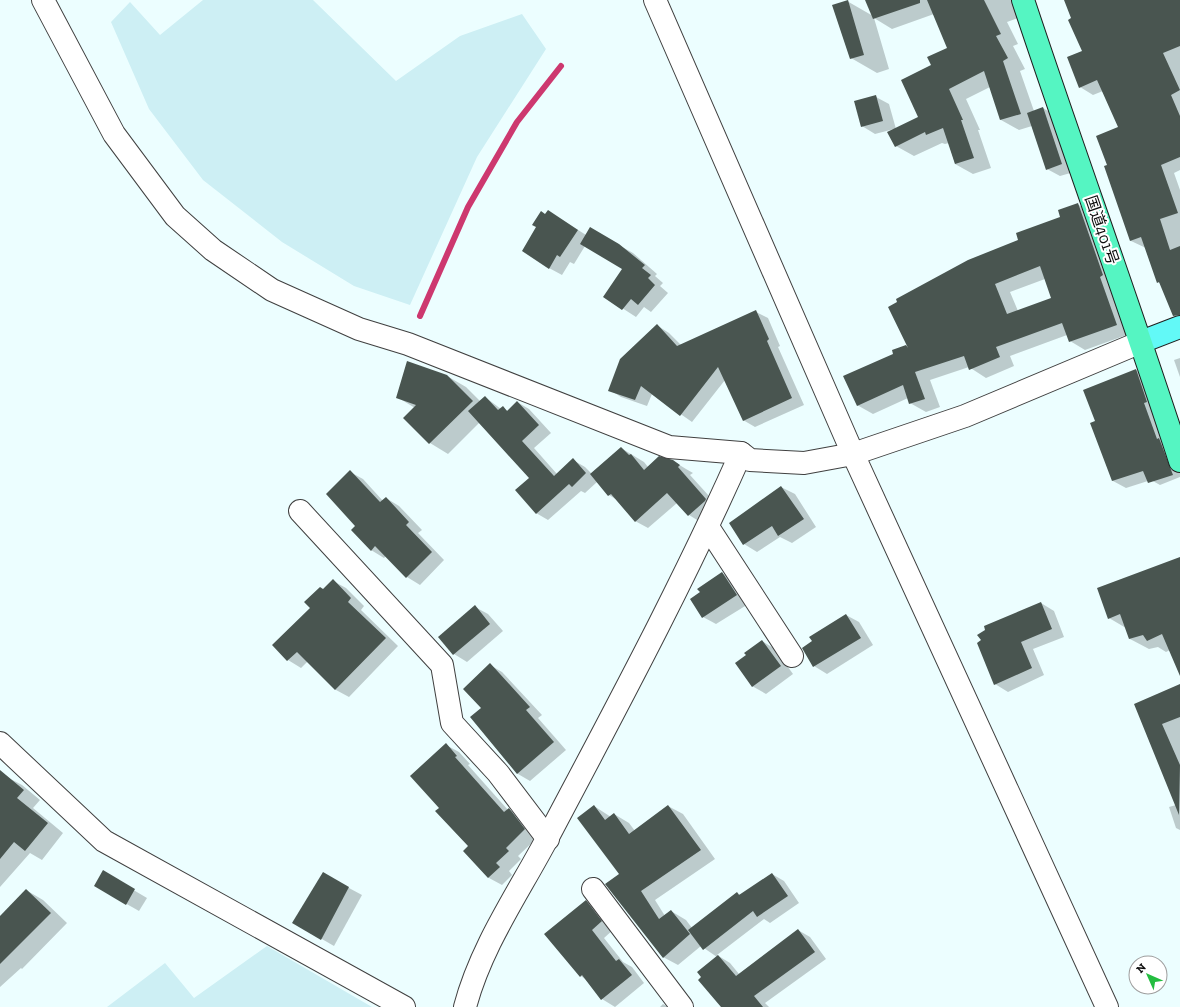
<svg xmlns="http://www.w3.org/2000/svg" width="1180" height="1007" viewBox="0 0 1180 1007" font-family="'Zilla Slab','Noto Sans JP',serif">
	<rect width="100%" height="100%" fill="#ecfeff"/>
	<g fill="#cdeff4">
		<polygon points="203,0 313,0 396,81 460,36 522,14 546,49 477,157 410,305 354,286 282,242 203,180 149,109 111,22 130,2 160,35"/>
		<polygon points="267,946 372,1007 107,1007 165,963 194,998"/>
	</g>
	<g fill="#0003" fill-rule="evenodd">
		<polygon points="866,0 1014,0 1021,17 1007,22 1018,44 1013,46 1025,69 1020,71 1034,111 1043,108 1056,116 1074,172 1060,176 1047,169 1032,126 1019,130 1001,120 990,87 966,99 980,130 978,130 991,168 973,174 955,164 949,143 945,144 942,143 914,156 896,146 894,129 875,134 862,126 876,97 889,104 896,129 920,117 932,66 948,48 934,14 892,29 874,18 889,69 877,73 851,58 847,1 873,16"/>
		<polygon points="1065,0 1180,0 1180,170 1174,173 1180,190 1180,314 1161,284 1158,282 1146,248 1131,241 1108,166 1119,127 1103,91 1093,95 1080,87 1084,52"/>
		<path d="M1077,204l16,9 39,120 -47,17 -15,-9 -3,-6 -57,21 4,10 -28,12 -17,-11 -39,13 10,27 -14,5 -16,-9 -2,-5 -35,16 -16,-9 37,-51 12,-8 3,2 111,-107 41,-23zM1045,279l7,20 -34,12 -8,-19z"/>
		<polygon points="546,215 561,219 586,235 590,229 633,253 657,274 655,276 663,283 660,286 668,293 651,312 644,307 636,317 605,297 624,269 585,246 574,264 570,262 562,275 549,268"/>
		<polygon points="756,312 768,318 780,346 778,347 804,405 755,427 743,420 725,380 692,422 652,394 647,406 621,397 610,390 658,326 669,333 681,345"/>
		<polygon points="1180,358 1180,377 1174,360"/>
		<polygon points="1136,370 1149,377 1180,469 1180,477 1160,485 1151,480 1126,488 1113,481 1096,422"/>
		<polygon points="447,376 466,387 480,401 485,397 501,409 503,408 508,411 517,402 529,409 551,433 534,448 557,474 573,460 585,467 592,474 621,448 644,462 648,467 673,461 686,469 693,473 690,475 719,507 702,523 689,515 677,503 648,528 635,521 617,500 609,495 597,482 585,493 581,491 548,520 536,513 530,478 480,422 448,454 430,443 405,418 415,408 397,397"/>
		<polygon points="350,472 363,479 383,501 386,498 399,506 422,530 418,533 444,560 420,585 407,577 386,556 384,558 371,550 357,526"/>
		<polygon points="781,487 795,494 816,527 792,543 780,537 757,552 744,544"/>
		<polygon points="1180,558 1180,674 1170,650 1166,652 1158,647 1149,649 1130,639 1126,628 1109,618"/>
		<polygon points="722,573 735,581 750,603 716,624 703,617 701,592"/>
		<polygon points="333,581 346,588 364,606 361,610 398,646 349,697 336,690 308,661 301,668 288,660 312,608 323,590"/>
		<polygon points="1041,603 1054,611 1064,637 1033,649 1044,675 1008,692 995,684"/>
		<polygon points="475,607 488,614 503,631 467,662 454,654 439,637"/>
		<polygon points="846,615 859,622 873,645 827,674 814,666 813,642"/>
		<polygon points="762,641 775,649 793,674 766,694 752,686"/>
		<polygon points="490,665 502,672 542,715 538,718 566,750 530,781 518,774 471,717 482,708"/>
		<polygon points="1180,685 1180,830 1176,828 1169,807 1176,805 1136,704"/>
		<polygon points="446,745 459,752 470,764 468,765 508,810 522,816 538,837 518,856 521,859 509,871 512,875 502,885 489,878 465,851 469,846 440,808"/>
		<polygon points="5,776 22,785 40,800 33,808 63,833 42,860 30,853 0,887 0,782"/>
		<polygon points="594,806 611,817 614,814 629,823 635,831 668,806 683,814 715,859 655,900 665,916 671,911 686,920 692,928 737,893 741,895 772,874 784,881 799,903 770,923 764,919 717,955 730,963 739,974 798,930 810,937 826,959 765,1003 769,1007 743,1007 717,957 701,946 678,965 663,957 620,874"/>
		<polygon points="103,872 147,898 139,911 95,886"/>
		<polygon points="323,874 362,895 334,946 294,923"/>
		<polygon points="26,890 43,900 67,923 22,969 21,968 0,987 0,917"/>
		<polygon points="586,901 599,909 614,929 604,938 623,962 632,967 644,983 615,1007 602,999 585,979 581,976"/>
		<polygon points="663,1004 668,1007 660,1007"/>
	</g>
	<g fill="none" stroke-linecap="round" stroke-linejoin="round">
		<polyline stroke="#cd386f" stroke-width="6" points="420,316 468,207 517,122 561,66"/>
	</g>
	<g fill="#495550" fill-rule="evenodd">
		<polygon points="848,0 864,55 850,59 832,5"/>
		<polygon points="865,0 920,0 920,3 873,19"/>
		<polygon points="927,0 984,0 1001,34 996,36 1008,58 1003,61 1021,114 1000,120 984,71 949,89 963,120 961,120 974,158 955,164 943,128 926,135 925,132 895,147 887,132 918,117 901,80 931,65 927,57 947,48"/>
		<polygon points="1064,0 1180,0 1180,46 1163,53 1180,90 1171,95 1180,116 1180,157 1161,165 1178,213 1160,219 1170,250 1180,246 1180,315 1173,316 1159,282 1157,283 1141,237 1130,241 1104,166 1107,165 1096,136 1118,127 1097,80 1079,88 1067,57 1082,51 1068,20 1071,18"/>
		<polygon points="876,95 883,121 861,127 854,101"/>
		<polygon points="1043,107 1062,164 1046,170 1027,113"/>
		<path d="M1078,203l25,72 -3,2 17,48 -48,17 -7,-19 -66,24 4,10 -31,13 -5,-14 -49,16 10,27 -16,5 -6,-19 -46,21 -14,-30 50,-22 -1,-4 14,-5 2,3 -20,-41 9,-5 -1,-3 72,-39 50,-20 -2,-7 44,-16 -2,-7zM1040,266l11,32 -44,16 -12,-30z"/>
		<polygon points="548,210 578,230 560,257 557,255 549,269 522,251 536,227 532,225 541,211 545,214"/>
		<polygon points="590,227 619,244 645,265 642,268 651,275 648,278 655,285 638,305 631,299 622,310 603,297 622,269 580,244"/>
		<polygon points="756,310 769,339 767,341 792,398 743,421 718,367 680,416 641,386 635,400 608,391 620,359 657,324 677,346"/>
		<polygon points="407,361 447,375 473,401 429,444 403,418 416,405 396,398"/>
		<polygon points="1136,369 1147,402 1144,403 1157,439 1159,438 1173,475 1148,483 1143,471 1112,481 1090,423 1095,421 1083,390"/>
		<polygon points="485,396 498,410 503,406 507,411 517,401 539,425 522,441 554,476 573,458 586,473 572,487 569,484 536,514 515,490 529,478 468,411"/>
		<polygon points="621,447 629,455 631,454 644,470 659,456 673,460 680,465 678,467 706,499 705,501 688,516 667,493 635,522 611,494 608,496 590,474"/>
		<polygon points="350,470 380,502 386,497 409,522 406,525 432,552 406,578 375,546 371,551 351,530 355,526 326,494"/>
		<polygon points="781,486 804,519 778,536 772,526 743,545 729,523"/>
		<polygon points="1180,557 1180,676 1162,634 1147,641 1143,635 1129,639 1120,614 1108,619 1097,588"/>
		<polygon points="722,572 737,595 702,618 690,599 700,592 697,589"/>
		<polygon points="333,579 351,598 348,602 386,638 335,690 297,652 287,661 272,645 310,608 304,602 320,587 323,589"/>
		<polygon points="1041,602 1052,629 1021,642 1032,668 994,685 977,643 981,640 977,635 985,630 984,626"/>
		<polygon points="475,605 490,624 453,655 438,637"/>
		<polygon points="846,614 861,638 813,667 802,648 812,641 809,637"/>
		<polygon points="762,640 781,666 752,687 735,663 746,655 744,653"/>
		<polygon points="490,663 530,707 526,710 554,742 517,774 470,717 481,708 463,689"/>
		<polygon points="1180,684 1180,717 1162,724 1180,765 1179,815 1134,704"/>
		<polygon points="446,743 457,756 455,757 504,812 509,808 525,829 506,848 509,851 496,863 500,867 488,878 463,851 468,846 435,811 439,808 410,776"/>
		<polygon points="0,770 24,790 17,798 48,823 25,851 14,842 0,859"/>
		<polygon points="594,805 605,820 614,813 629,834 668,805 701,850 641,891 659,919 671,910 690,934 663,958 605,884 619,874 577,818"/>
		<polygon points="103,870 135,889 126,905 94,886"/>
		<polygon points="323,872 349,887 321,940 292,923"/>
		<polygon points="772,873 788,896 757,917 753,911 703,950 688,930 737,892 739,895"/>
		<polygon points="26,889 51,913 0,964 0,916"/>
		<polygon points="586,900 602,921 592,930 616,961 619,959 632,975 601,1000 582,975 580,977 544,934"/>
		<polygon points="798,929 815,952 754,996 763,1007 721,1007 698,980 701,977 697,972 718,955 736,976"/>
	</g>
	<g fill="none" stroke-linecap="round" stroke-linejoin="round">
		<defs>
			<g id="minor">
				<polyline points="43,0 114,134 175,216 213,250 272,290 359,329 408,344 669,447 741,453 750,460 804,463 853,454 965,416 1141,342"/>
				<polyline points="655,0 853,454 1107,1007"/>
				<polyline points="300,511 442,665 452,723 498,773 548,839"/>
				<polyline points="708,527 792,656"/>
				<polyline points="0,743 104,841 404,1007"/>
				<polyline points="593,889 682,1007"/>
				<path d="M465,1007c16,-61 54,-115 83,-170 67,-127 135,-253 193,-384"/>
			</g>
			<polyline id="major" points="1141,342 1180,327"/>
			<path id="highway" d="M1023,0c51,154 107,306 157,461"/>
		</defs>
		<use href="#minor" stroke="#404040" stroke-width="24"/>
		<use href="#major" stroke="#1e1e1e" stroke-width="24"/>
		<use href="#highway" stroke="#1e1e1e" stroke-width="24"/>
		<use href="#minor" stroke="#fff" stroke-width="22"/>
		<use href="#major" stroke="#62f9f7" stroke-width="22"/>
		<use href="#highway" stroke="#55f5c2" stroke-width="22"/>
	</g>
	<g text-anchor="middle" dominant-baseline="central" stroke-width="4" stroke-linejoin="round" paint-order="stroke">
		<g font-size="16" fill="#0d0d0d" stroke="#fff">
			<text transform="translate(1102 230) rotate(71)">国道401号</text>
		</g>
	</g>
	<g transform="translate(1148 975) rotate(315)"><circle r="19" fill="#ffffff" stroke="#9e9e9e"/>
	<path d="M0-3L7 15L0 10L-7 15Z" fill="#24bd40"/>
	<text y="-6" font-size="11" font-weight="bold" text-anchor="middle" fill="#0d0d0d">N</text>
	</g>
</svg>
